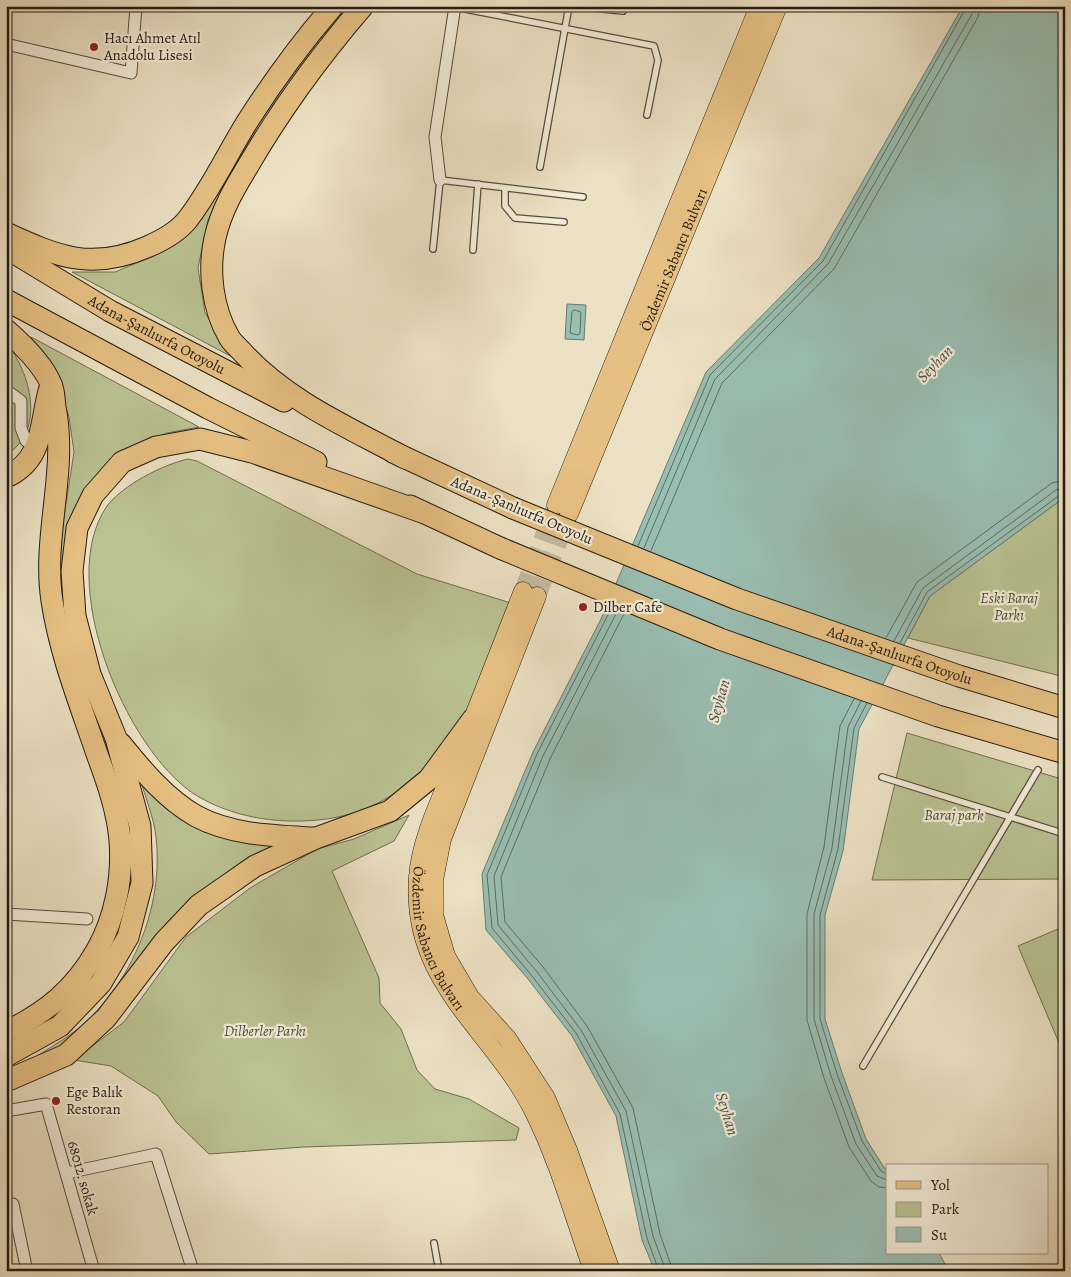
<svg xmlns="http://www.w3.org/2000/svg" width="1071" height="1277" viewBox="0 0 1071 1277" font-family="Alegreya,serif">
	<rect width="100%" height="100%" fill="#ece1c4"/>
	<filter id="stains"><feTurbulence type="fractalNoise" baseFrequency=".004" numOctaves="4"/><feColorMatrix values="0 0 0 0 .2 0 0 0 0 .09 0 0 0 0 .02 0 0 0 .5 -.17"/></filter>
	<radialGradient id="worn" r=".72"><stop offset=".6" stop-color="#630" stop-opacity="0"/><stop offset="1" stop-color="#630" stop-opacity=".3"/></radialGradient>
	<g fill="#bac292" stroke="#6e6e50">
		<polygon points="343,6 352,6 310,54 274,104 227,182 208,220 198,268 205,313 236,359 72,272 115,272 160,253 199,214 271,98"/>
		<polygon points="31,337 199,427 167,433 136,446 98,475 64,566 98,717 130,822 132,890 112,954 68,1008 6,1047 6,1038 64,1003 125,890 72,662 57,561 74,452 69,417 54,372"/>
		<path d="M6,342c24,30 41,88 0,113z"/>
		<path d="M188,459l9,2 220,113 94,29c-10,25 -21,50 -31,75 -5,12 -9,25 -15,36 -9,14 -20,29 -30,42 -29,37 -71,60 -117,64 -43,4 -87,-3 -124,-26 -69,-46 -139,-213 -87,-288 16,-21 55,-41 81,-47z"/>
		<polygon points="1065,497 1065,677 908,638 930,596"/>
		<polygon points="907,733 1065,780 1065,879 872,880"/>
		<path d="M140,778l147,69 -48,23 -161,167 -43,26 -4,-3c15,-10 33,-20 48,-32 53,-45 85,-121 77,-191 -2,-19 -11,-40 -16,-59z"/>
		<polygon points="409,815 394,841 332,871 379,978 380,1003 401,1029 417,1070 435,1089 469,1099 519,1128 516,1140 304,1147 209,1154 176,1122 158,1096 111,1066 74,1060 124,1022 186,937 250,888 317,849 354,839"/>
		<polygon points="1065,926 1065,1057 1018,946"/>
	</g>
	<g fill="#99beb2" stroke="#6a7c71">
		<polygon points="963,6 1065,6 1065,497 930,596 859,729 843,851 825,915 825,1019 842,1073 866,1139 887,1172 887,1253 939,1253 949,1271 655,1271 642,1240 616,1116 572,1036 528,979 486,930 482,874 533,752 601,619 706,372 819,258"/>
		<polygon points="567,304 586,305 584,340 565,339"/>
	</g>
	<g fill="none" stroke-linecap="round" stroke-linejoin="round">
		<g stroke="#5e6c60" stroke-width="1">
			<polygon points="574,310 581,312 580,333 578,335 570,333 572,312"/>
			<polyline points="638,546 710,375 823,261 967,6"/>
			<polyline points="644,548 715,379 828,264 972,14 974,6"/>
			<polyline points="651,551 722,383 834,269 978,17 981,6"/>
			<polyline points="612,607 537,754 487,875 492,928 532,976 576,1033 620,1114 647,1238 659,1271"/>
			<polyline points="618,610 543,756 494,876 498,925 537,972 581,1030 626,1111 653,1236 666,1271"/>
			<polyline points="625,612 550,759 501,877 505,922 543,967 587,1026 633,1108 660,1234 673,1271"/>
			<polyline points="886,638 917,582 1052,483 1065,480"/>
			<polyline points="894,641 923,588 1056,490 1065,487"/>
			<polyline points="900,643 927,592 1060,495 1065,494"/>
			<polyline points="854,699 840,726 824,847 807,914 807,1020 824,1078 849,1147 871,1181 879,1187 887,1188"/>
			<polyline points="861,701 848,727 832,848 814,914 814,1019 831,1076 856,1144 877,1176 887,1180"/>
			<polyline points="867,703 854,728 838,849 820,915 820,1019 837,1074 862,1141 881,1171 887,1174"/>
		</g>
		<g stroke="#c4b9a0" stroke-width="18" stroke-dasharray="18 9" stroke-linecap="butt">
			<polyline points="523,591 554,510"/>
			<polyline points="537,596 568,517"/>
		</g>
		<defs>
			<g id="lane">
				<polyline points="573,6 623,11"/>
				<polyline points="455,7 654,46 658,60 647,115"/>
				<polyline points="540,167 569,6"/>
				<polyline points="505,188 505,206 515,218 564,222"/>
				<polyline points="433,249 440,180 583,197"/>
				<polyline points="473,250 478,184"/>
				<polyline points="882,777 1065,834"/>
				<polyline points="863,1066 1038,770"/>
				<polyline points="434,1243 439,1271"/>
			</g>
			<g id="street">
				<polyline points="6,44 131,73 136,6"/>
				<polyline points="440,180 435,137 455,6"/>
				<polyline points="6,390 21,401 21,428 26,441"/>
				<polyline points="6,914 87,919"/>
				<polyline points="6,1111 46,1104 94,1271"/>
				<polyline points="67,1173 156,1154 193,1271"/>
				<polyline points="6,1205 13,1204 27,1271"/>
			</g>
			<g id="primary">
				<polyline points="556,505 759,6"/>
				<path id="s1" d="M569,514l209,-508"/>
				<path id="s2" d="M523,591c-22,56 -44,112 -66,168 -15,38 -36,78 -39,118 -8,105 71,149 114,231 26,51 42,109 61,163"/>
				<polyline points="537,596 442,839 434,880 434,915 446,956 470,997 507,1038 546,1098 568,1150 611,1271"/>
			</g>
			<g id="highway">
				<path d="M363,6c-43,50 -82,103 -115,160 -14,23 -27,45 -33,72 -7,32 -3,70 14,99 3,6 10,11 15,17 43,47 106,74 161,104"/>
				<path d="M6,233c52,24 86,38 141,14 14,-6 31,-15 41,-28 24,-31 40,-67 61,-100 25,-39 53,-77 84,-113"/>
				<path id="s3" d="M6,248l104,63 174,90"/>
				<polyline points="6,300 208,408 316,462"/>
				<path d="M6,330c15,13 37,35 45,54 3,6 3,15 4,23 13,64 -13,129 -3,194 8,53 28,103 45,153 10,27 21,58 23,87 3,37 -5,77 -23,109 -22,39 -50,62 -91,82"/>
				<polyline points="393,452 513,508"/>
				<path d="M6,477c38,-17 34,-53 43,-86"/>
				<polyline points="410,506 500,548"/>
				<path d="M121,744c21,26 45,55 75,72 35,19 79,20 117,22"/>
				<polyline points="6,1056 60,1026 101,983 128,937 142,883 140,826 116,738 90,674 75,616 72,571 77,528 93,495 122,462 156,447 200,439 252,452 422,512"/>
				<polyline points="6,1081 66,1055 106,1018 164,942 199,905 225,887 255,866 316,838 390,811 429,779 473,719"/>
			</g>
		</defs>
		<use href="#lane" stroke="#554c3c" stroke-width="8"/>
		<use href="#street" stroke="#554c3c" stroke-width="13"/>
		<use href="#primary" stroke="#231a0f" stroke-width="19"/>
		<use href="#highway" stroke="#231a0f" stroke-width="23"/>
		<use href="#lane" stroke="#f3ecd9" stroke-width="5.5"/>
		<use href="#street" stroke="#f3ecd9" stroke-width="11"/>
		<use href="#primary" stroke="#e6c082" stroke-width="18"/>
		<use href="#highway" stroke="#e6c082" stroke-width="21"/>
		<defs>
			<g id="highway-bridge">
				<path id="s4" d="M513,508l224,91 222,77 106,32"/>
				<polyline points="500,548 720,639 938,716 1065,753"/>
			</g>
		</defs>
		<use href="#highway-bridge" stroke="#231a0f" stroke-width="23" stroke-linecap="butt"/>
		<use href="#highway-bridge" stroke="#e6c082" stroke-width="21"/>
	</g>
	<g fill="#8f2418" stroke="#f3ecd9" stroke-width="2">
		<circle cx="94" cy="47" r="5"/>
		<circle cx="583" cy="607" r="5"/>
		<circle cx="56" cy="1101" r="5"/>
	</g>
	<g text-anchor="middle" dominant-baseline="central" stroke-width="4.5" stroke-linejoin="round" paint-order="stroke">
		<g font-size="15" fill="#231a0f" stroke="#f3ecd9" text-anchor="start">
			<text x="104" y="38">Hacı Ahmet Atıl<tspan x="104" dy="17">Anadolu Lisesi</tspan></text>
			<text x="593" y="607">Dilber Cafe</text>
			<text x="66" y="1092">Ege Balık<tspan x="66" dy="17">Restoran</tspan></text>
		</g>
		<g font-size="15" fill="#231a0f" stroke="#f3ecd9">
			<text stroke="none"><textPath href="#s1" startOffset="275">Özdemir Sabancı Bulvarı</textPath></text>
			<text stroke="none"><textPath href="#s3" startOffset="174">Adana-Şanlıurfa Otoyolu</textPath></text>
			<text transform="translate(522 510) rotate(23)">Adana-Şanlıurfa Otoyolu</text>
			<text stroke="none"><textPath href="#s4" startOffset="414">Adana-Şanlıurfa Otoyolu</textPath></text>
			<text stroke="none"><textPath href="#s2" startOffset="371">Özdemir Sabancı Bulvarı</textPath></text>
			<text transform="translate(83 1178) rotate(74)">68012. sokak</text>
		</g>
		<g font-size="15" font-style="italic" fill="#504c36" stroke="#f3ecd9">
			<text x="1009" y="598">Eski Baraj<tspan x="1009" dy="17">Parkı</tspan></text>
			<text x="954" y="815">Baraj park</text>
			<text x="265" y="1031">Dilberler Parkı</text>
		</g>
		<g font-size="16" font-style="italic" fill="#4c5348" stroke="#f3ecd9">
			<text transform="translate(935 364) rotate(-46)">Seyhan</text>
			<text transform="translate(719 701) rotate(-74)">Seyhan</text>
			<text transform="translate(727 1114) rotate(73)">Seyhan</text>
		</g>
	</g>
	<rect width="1071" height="1277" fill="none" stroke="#ece1c4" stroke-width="25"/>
	<rect x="8" y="8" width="1056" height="1262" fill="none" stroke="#231a0f" stroke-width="2.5"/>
	<rect x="12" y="12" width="1046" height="1252" fill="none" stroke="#231a0f"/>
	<rect x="886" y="1164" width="162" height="90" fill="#f3ecd9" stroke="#a09888"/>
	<rect x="896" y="1181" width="25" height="8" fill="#e6c082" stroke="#a09888"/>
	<text x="931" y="1190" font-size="15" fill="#231a0f">Yol</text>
	<rect x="896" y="1202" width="25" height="15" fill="#bac292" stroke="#a09888"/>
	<text x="931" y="1214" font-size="15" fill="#231a0f">Park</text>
	<rect x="896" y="1227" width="25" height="15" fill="#99beb2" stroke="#a09888"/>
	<text x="931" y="1240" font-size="15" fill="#231a0f">Su</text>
	<rect width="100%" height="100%" filter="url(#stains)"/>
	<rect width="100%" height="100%" fill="url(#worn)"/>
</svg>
